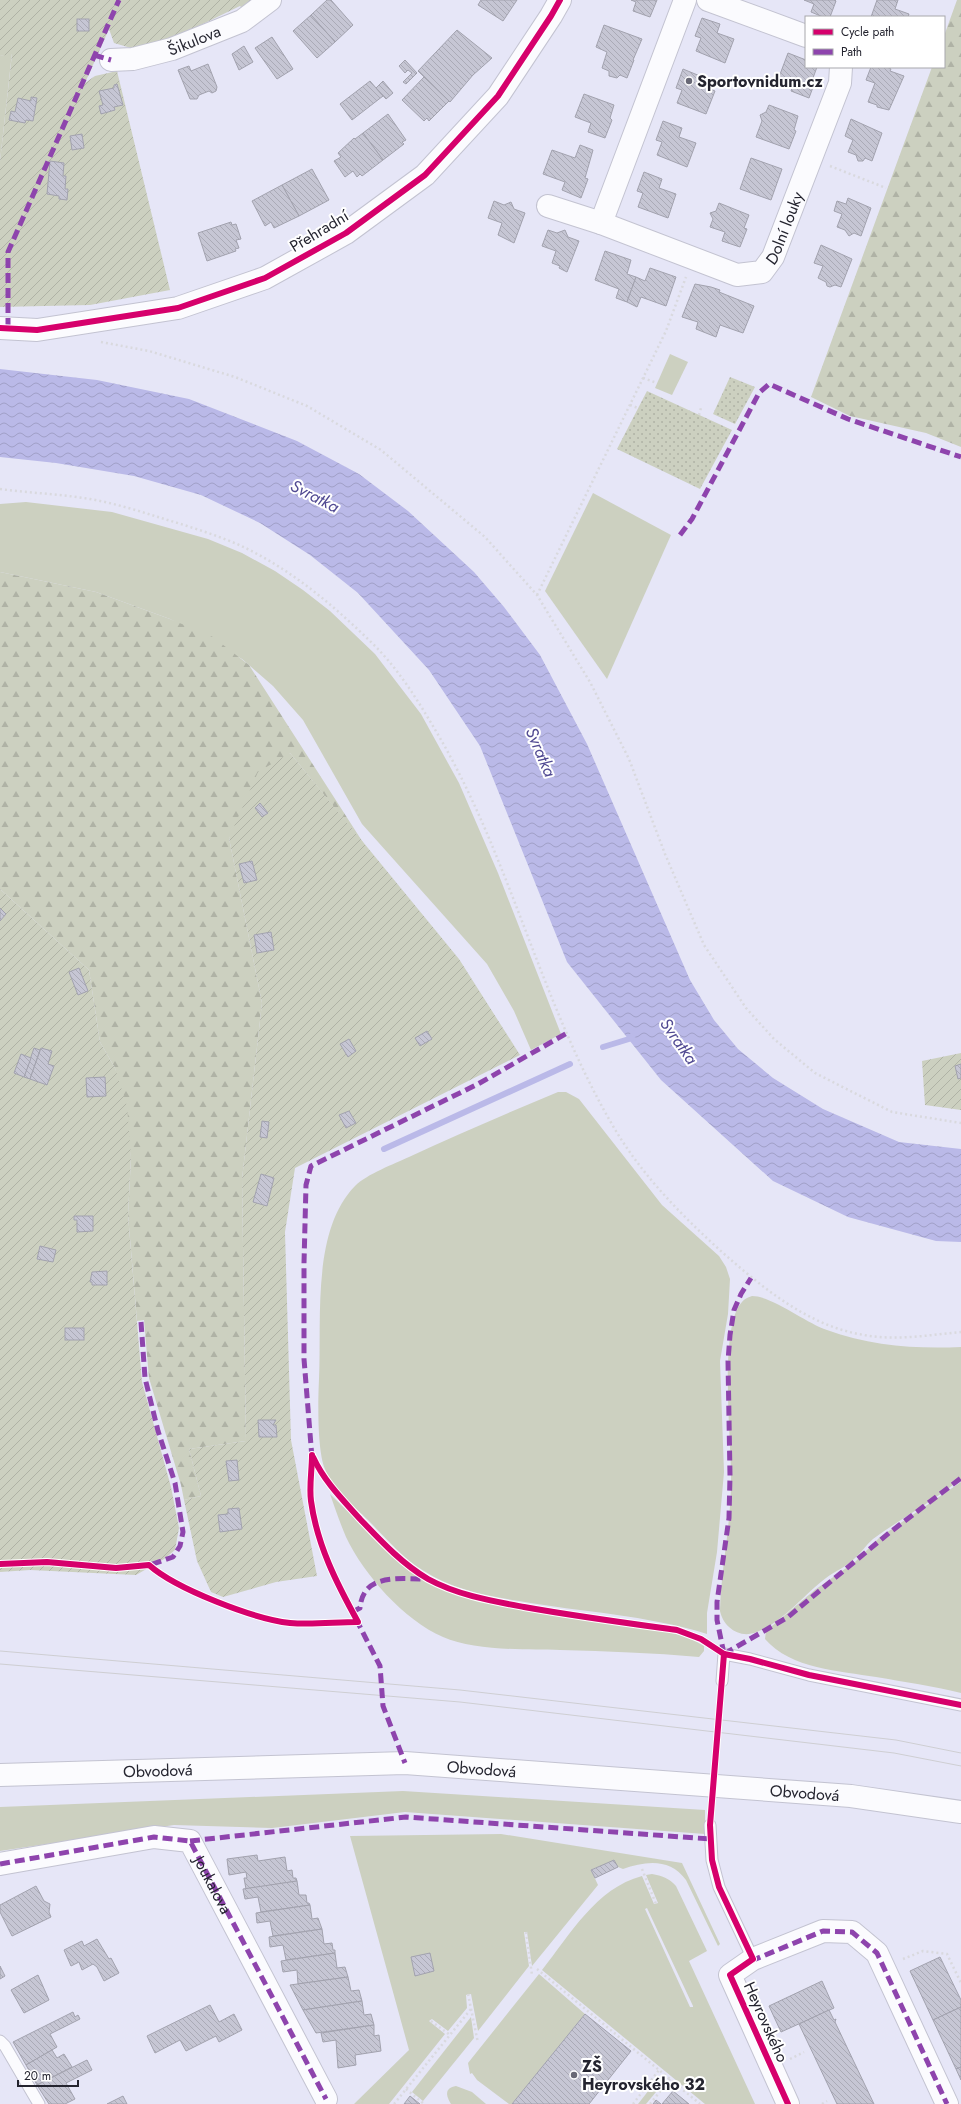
<svg xmlns="http://www.w3.org/2000/svg" width="961" height="2104" viewBox="0 0 961 2104" font-family="Jost,sans-serif">
	<defs>
		<pattern id="forest-firs" width="22" height="20" patternUnits="userSpaceOnUse"><rect width="22" height="20" fill="#ccd0c0"/><path d="M5 1l3.5 6h-7zM16 11l3.5 6h-7z" fill="#afb2a5"/></pattern>
		<pattern id="park-dots" width="8" height="8" patternUnits="userSpaceOnUse"><rect width="8" height="8" fill="#ccd0c0"/><path d="M2 2h.1M6 6h.1" fill="none" stroke="#afb2a5" stroke-width="1.8" stroke-linecap="round"/></pattern>
		<pattern id="garden-furrows" width="10" height="10" patternUnits="userSpaceOnUse"><rect width="10" height="10" fill="#ccd0c0"/><path d="M-1 1l2-2M0 10L10 0M9 11l2-2" fill="none" stroke="#afb2a5"/></pattern>
		<pattern id="water-waves" width="16" height="10" patternUnits="userSpaceOnUse"><rect width="16" height="10" fill="#bab9e8"/><path d="M0 5q4-4 8 0t8 0" fill="none" stroke="#a09fc7"/></pattern>
		<pattern id="building-back-hatch" width="6" height="6" patternUnits="userSpaceOnUse"><rect width="6" height="6" fill="#c6c6d4"/><path d="M-1 5l2 2M0 0l6 6M5-1l2 2" fill="none" stroke="#aaaab6"/></pattern>
	</defs>
	<rect width="100%" height="100%" fill="#e6e6f7"/>
	<g fill="#ccd0c0" fill-rule="evenodd">
		<polygon points="12,53 0,161 0,56"/>
		<polygon points="670,354 688,362 672,395 655,388"/>
		<polygon points="593,493 671,535 607,679 545,591"/>
		<polygon points="26,502 112,512 208,539 242,553 275,571 303,590 330,611 375,654 421,714 459,783 498,873 561,1034 531,1050 514,1011 487,964 362,824 303,720 273,686 242,659 170,619 96,592 0,572 0,504"/>
		<path d="M558,1092h8l13,7 83,106 57,51 7,11 4,12 -2,35 -8,47 4,111 -7,80 -10,61v21c-60,-19 -126,-22 -188,-33 -33,-5 -67,-12 -95,-30 -22,-13 -38,-33 -56,-51 -15,-15 -36,-31 -43,-51 -8,-19 -7,-68 -6,-90 3,-57 -8,-148 36,-193 12,-12 39,-22 54,-29 49,-23 99,-44 149,-65z"/>
		<path d="M752,1296c20,0 54,27 75,34 43,16 89,19 134,17v132c-28,22 -59,39 -88,60 -7,6 -12,14 -19,20 -8,8 -19,12 -28,19 -23,17 -44,46 -72,55 -16,5 -31,-7 -34,-22 1,-43 11,-86 11,-130 1,-36 -13,-154 11,-179 2,-3 7,-5 10,-6z"/>
		<path d="M961,1482v211c-28,-7 -56,-11 -85,-16 -36,-6 -85,-8 -111,-38l1,-8 50,-42 39,-27 25,-25z"/>
		<path d="M330,1494l58,57 27,24 34,17 73,18 142,21 24,6 16,9v5l-5,6c-46,-4 -92,-6 -139,-7 -33,-1 -86,1 -117,-13 -39,-17 -79,-62 -97,-100 -6,-14 -11,-29 -16,-43z"/>
		<polygon points="403,1791 705,1810 705,1834 405,1812 272,1828 174,1825 0,1851 0,1807"/>
		<path d="M501,1834l181,29 38,81 -2,2 -32,-66c-16,-22 -40,-19 -63,-11l-5,-2h-21l-6,3 7,15 -66,81 -5,-34h-3l5,34 -51,65 -7,-37 -5,1 1,13 -19,23 -16,-12 -3,2 16,13 -56,70h-35l55,-54 -59,-214z"/>
		<path d="M652,1874c10,2 17,4 24,12l31,65 -18,10 66,143h-50l-163,-134c28,-35 54,-82 100,-94l12,28 4,-1 -12,-28zM647,1908l46,98v1h-3l-45,-98z"/>
		<polygon points="539,1974 585,2014 512,2104 509,2104 477,2080 472,2073 470,2074 468,2063"/>
		<polygon points="471,2017 474,2038 423,2101 412,2092"/>
		<polygon points="660,2076 666,2080 646,2104 638,2104"/>
		<path d="M456,2086l16,6 14,12h-35c-5,-8 -7,-16 5,-18z"/>
	</g>
	<g fill="url(#forest-firs)">
		<polygon points="957,0 961,0 961,447 926,433 850,416 811,397 932,67 944,67 944,36"/>
		<polygon points="0,572 96,592 170,619 213,637 249,665 364,844 290,753 229,838 262,1003 242,1179 246,1441 189,1449 201,1496 184,1500 181,1485 149,1378 144,1320 137,1321 128,1215 131,1157 115,1068 100,1042 89,970 0,889"/>
	</g>
	<g fill="url(#park-dots)">
		<polygon points="730,377 755,387 735,424 713,414"/>
		<polygon points="647,391 732,430 700,489 617,449"/>
	</g>
	<g fill="url(#garden-furrows)">
		<polygon points="0,0 256,0 244,10 240,6 176,37 131,48 114,43 109,29 85,83 95,76 117,71 170,290 90,305 0,307 0,161 12,54 0,56"/>
		<polygon points="290,753 459,959 520,1055 295,1168 285,1232 291,1440 317,1576 276,1582 223,1597 211,1592 197,1561 184,1500 201,1496 189,1449 246,1441 242,1179 262,1003 229,838 258,772"/>
		<polygon points="0,889 89,970 100,1042 115,1068 127,1106 131,1157 128,1215 142,1382 171,1487 179,1528 175,1550 164,1559 136,1575 30,1570 0,1572"/>
		<polygon points="961,1053 961,1110 925,1105 922,1061"/>
	</g>
	<polygon fill="url(#water-waves)" points="0,369 97,380 189,399 297,441 359,474 408,511 474,572 504,607 540,655 587,744 690,980 714,1020 738,1049 773,1078 823,1109 899,1142 961,1149 961,1242 936,1241 848,1217 773,1181 661,1080 567,962 480,746 429,670 358,593 310,555 260,523 201,495 134,476 56,463 0,457"/>
	<g fill="none" stroke-linecap="round" stroke-linejoin="round">
		<g stroke="#bab9e8" stroke-width="6">
			<polyline points="603,1047 629,1039 634,1034"/>
			<polyline points="384,1149 570,1064"/>
		</g>
	</g>
	<g fill="url(#building-back-hatch)" stroke="#a2a2ae">
		<polygon points="327,0 331,0 353,25 335,42 311,15"/>
		<polygon points="481,0 517,0 503,21 478,5"/>
		<polygon points="631,0 657,0 650,17 633,11 636,2"/>
		<polygon points="804,0 835,0 836,1 830,17 823,17 811,12 814,4"/>
		<polygon points="877,0 898,0 895,9 909,14 908,17 871,17"/>
		<polygon points="311,15 335,42 317,58 293,31"/>
		<polygon points="702,18 720,24 717,33 734,39 725,63 696,51 701,38 695,36"/>
		<rect x="77" y="19" width="12" height="12"/>
		<polygon points="604,25 642,39 633,60 634,60 627,78 620,75 617,78 609,76 609,71 602,68 607,52 596,47"/>
		<polygon points="457,30 492,58 473,75 450,102 418,71"/>
		<polygon points="272,37 293,69 277,79 255,48"/>
		<polygon points="244,46 253,62 239,70 232,54"/>
		<polygon points="788,53 806,60 806,67 817,67 813,78 816,79 809,98 791,91 794,83 779,77"/>
		<polygon points="405,60 417,73 406,84 403,82 412,73 408,70 405,73 399,66"/>
		<polygon points="208,64 217,87 216,91 212,93 209,91 199,95 197,99 190,99 178,70 189,66 191,71"/>
		<polygon points="871,67 887,67 891,69 890,71 904,76 889,110 877,107 877,105 868,102 875,83 866,80"/>
		<polygon points="683,69 700,76 697,84 715,91 706,114 677,103 682,90 676,88"/>
		<polygon points="424,77 449,101 429,121 427,118 424,121 402,100"/>
		<polygon points="370,81 383,96 352,120 340,104"/>
		<polygon points="383,81 393,93 386,99 376,88"/>
		<polygon points="117,84 123,105 114,107 115,110 101,114 99,106 103,105 99,91 114,88 114,85"/>
		<polygon points="584,94 614,105 610,118 612,120 605,138 588,132 591,123 575,117"/>
		<polygon points="31,97 37,98 33,121 26,120 25,123 9,120 11,111 15,112 18,98 31,101"/>
		<polygon points="769,105 798,116 794,130 796,131 789,149 756,137 762,121 760,115 766,112"/>
		<polygon points="388,114 406,140 402,142 404,144 383,160 363,133"/>
		<polygon points="851,119 882,133 872,161 865,158 863,161 858,161 856,155 848,152 853,140 845,136"/>
		<polygon points="663,121 682,128 679,137 696,143 687,167 657,155 662,142 656,140"/>
		<polygon points="363,133 383,160 362,176 360,174 357,177 353,171 345,177 334,161 341,157 338,153 354,138 355,139"/>
		<polygon points="82,134 84,148 72,150 70,136"/>
		<polygon points="580,145 593,150 585,178 588,179 581,198 562,190 565,182 543,174 552,150 575,158"/>
		<polygon points="751,158 782,169 771,200 740,189"/>
		<polygon points="50,161 64,163 63,176 66,176 65,189 68,189 67,200 59,199 59,196 47,194"/>
		<polygon points="312,169 329,200 299,216 282,185"/>
		<polygon points="644,172 662,179 659,188 676,194 668,218 638,207 643,193 637,191"/>
		<polygon points="282,185 299,216 274,228 271,222 265,226 252,201"/>
		<polygon points="848,198 871,208 861,236 854,233 849,236 845,230 837,227 842,214 834,211 837,201 846,204"/>
		<polygon points="494,201 504,205 511,202 514,209 525,213 514,243 498,235 502,223 488,218"/>
		<polygon points="719,203 749,215 744,228 747,229 740,247 722,241 725,232 710,227 713,219 710,213 716,211"/>
		<polygon points="231,222 232,225 236,224 241,239 236,240 239,248 235,249 236,251 207,261 198,233"/>
		<polygon points="548,230 557,233 565,230 568,237 579,241 567,272 559,268 560,266 552,263 556,251 542,246"/>
		<polygon points="821,245 852,259 841,287 835,285 830,287 827,286 826,282 818,278 823,266 814,263"/>
		<polygon points="605,251 631,260 627,274 636,277 627,302 616,298 619,289 595,280"/>
		<polygon points="650,268 676,277 666,306 641,297 637,307 627,302 636,277 645,281"/>
		<polygon points="695,284 711,287 720,290 719,292 754,306 743,333 720,325 716,337 696,329 698,322 682,317"/>
		<polygon points="260,803 268,813 262,817 255,808"/>
		<polygon points="252,861 257,880 244,883 239,864"/>
		<polygon points="0,908 6,914 0,921"/>
		<polygon points="271,932 274,950 257,953 254,935"/>
		<polygon points="79,968 88,991 78,995 69,972"/>
		<polygon points="427,1031 432,1039 420,1046 415,1038"/>
		<polygon points="349,1039 356,1051 348,1057 340,1044"/>
		<polygon points="34,1048 40,1050 30,1079 24,1077"/>
		<polygon points="41,1048 52,1051 48,1064 54,1066 47,1085 30,1079"/>
		<polygon points="21,1054 31,1058 24,1077 14,1073"/>
		<polygon points="961,1064 961,1078 958,1079 955,1066"/>
		<polygon points="105,1077 106,1096 87,1097 86,1078"/>
		<polygon points="349,1111 356,1123 346,1128 339,1115"/>
		<polygon points="262,1121 269,1122 267,1138 260,1137"/>
		<polygon points="261,1174 274,1178 267,1206 253,1202"/>
		<polygon points="74,1216 93,1216 93,1231 77,1232 77,1220 74,1220"/>
		<polygon points="40,1246 56,1250 53,1262 37,1259"/>
		<polygon points="107,1271 107,1285 92,1285 92,1282 90,1282 92,1272"/>
		<rect x="65" y="1328" width="19" height="12"/>
		<polygon points="258,1420 276,1420 273,1425 276,1425 277,1437 259,1437"/>
		<polygon points="237,1460 239,1480 229,1481 226,1461"/>
		<polygon points="239,1508 242,1529 220,1532 218,1515 228,1514 228,1509"/>
		<polygon points="257,1855 258,1861 285,1857 287,1871 292,1870 293,1878 296,1878 297,1881 246,1889 244,1878 247,1878 246,1872 229,1875 227,1859"/>
		<polygon points="614,1860 618,1867 595,1878 591,1870"/>
		<polygon points="297,1881 299,1895 306,1895 307,1903 309,1903 310,1905 261,1912 258,1897 245,1899 243,1889"/>
		<polygon points="36,1886 44,1901 50,1904 49,1912 51,1917 12,1936 0,1912 0,1905"/>
		<polygon points="310,1905 312,1919 318,1918 322,1929 273,1936 270,1921 257,1923 256,1913"/>
		<polygon points="322,1929 324,1944 332,1943 333,1950 335,1950 335,1953 286,1960 283,1945 270,1947 269,1937"/>
		<polygon points="97,1939 109,1959 111,1958 119,1973 104,1981 97,1967 93,1964 82,1970 79,1962 71,1966 64,1950 82,1941 84,1946"/>
		<polygon points="335,1953 337,1968 345,1967 348,1977 298,1984 297,1970 283,1972 281,1961"/>
		<polygon points="430,1953 434,1971 415,1976 411,1957"/>
		<polygon points="940,1957 961,2000 961,2007 933,2020 910,1971"/>
		<polygon points="0,1966 5,1976 0,1979"/>
		<polygon points="38,1975 49,2000 24,2013 11,1990"/>
		<polygon points="348,1977 351,1991 359,1990 362,2001 303,2010 290,1985"/>
		<polygon points="822,1981 834,2008 781,2032 769,2006"/>
		<polygon points="362,2001 364,2015 371,2014 374,2025 316,2033 303,2010"/>
		<polygon points="210,2005 219,2022 234,2014 242,2030 219,2042 216,2036 186,2051 180,2040 155,2053 147,2036"/>
		<polygon points="961,2007 961,2067 956,2069 933,2020"/>
		<polygon points="829,2010 834,2020 836,2019 835,2022 874,2104 837,2104 799,2024"/>
		<polygon points="73,2012 75,2017 78,2015 80,2019 50,2034 57,2047 26,2065 13,2042"/>
		<polygon points="585,2014 631,2051 589,2104 512,2104"/>
		<polygon points="374,2025 374,2036 379,2035 381,2051 355,2055 356,2065 338,2068 336,2040 323,2042 321,2033"/>
		<polygon points="52,2050 57,2058 64,2054 72,2067 37,2085 26,2065"/>
		<polygon points="87,2060 92,2070 66,2083 75,2099 65,2104 49,2104 37,2085"/>
		<polygon points="961,2067 961,2080 956,2069"/>
		<polygon points="673,2091 689,2104 662,2104"/>
		<polygon points="123,2096 127,2104 107,2104"/>
		<polygon points="410,2096 420,2104 404,2104"/>
		<polygon points="656,2100 661,2104 653,2104"/>
	</g>
	<g fill="none" stroke-linecap="round" stroke-linejoin="round">
		<defs>
			<g id="service">
				<polyline points="722,1681 724,1654 750,1659 809,1675 961,1705"/>
				<polyline points="710,1825 712,1860 719,1887 753,1959"/>
				<polyline points="0,2041 5,2046 39,2104"/>
			</g>
			<g id="minor">
				<path id="s1" d="M685,0l-84,223 136,52 25,-3 11,-15 67,-174 1,-16"/>
				<polyline points="708,0 806,36"/>
				<path id="s2" d="M111,60l22,-1 39,-10 70,-28 28,-21"/>
				<polyline points="548,206 601,223"/>
				<polyline points="0,328 37,330 178,308 265,278 346,233 425,175 498,96 551,16 560,0"/>
				<polyline points="0,1864 154,1837 190,1841 326,2099"/>
				<polyline points="788,2104 730,1975 753,1959 823,1931 852,1932 877,1953 947,2104"/>
			</g>
			<g id="secondary">
				<path id="s3" d="M0,1775l405,-12 446,33 110,16"/>
			</g>
		</defs>
		<use href="#service" stroke="#c3c3d1" stroke-width="13"/>
		<use href="#minor" stroke="#c3c3d1" stroke-width="24"/>
		<use href="#secondary" stroke="#c3c3d1" stroke-width="24"/>
		<g stroke="#d9d9de" stroke-width="2.5" stroke-dasharray="2 3" stroke-linecap="butt">
			<polyline points="830,166 886,188"/>
			<polyline points="101,342 149,351 235,377 307,406 381,450 485,537 537,595 590,682 629,759 665,854 704,945 746,1008 774,1039 815,1073 892,1112 961,1123"/>
			<polyline points="643,378 657,383"/>
			<polyline points="630,405 638,408"/>
			<polyline points="699,415 701,408"/>
			<path d="M0,489c30,4 60,5 90,10 23,4 46,11 68,18 26,8 53,16 79,27 51,23 94,59 134,98 29,28 49,62 69,96 71,123 101,265 173,388 28,48 67,88 109,126 41,36 86,74 142,83 32,6 65,0 97,-3"/>
			<polyline points="537,595 666,331 686,277"/>
			<polyline points="642,1869 656,1904"/>
			<polyline points="526,1932 532,1975"/>
			<polyline points="903,1959 923,1951 947,1954 961,1983"/>
			<polyline points="537,1969 700,2104"/>
			<polyline points="468,1994 478,2043"/>
			<polyline points="431,2021 450,2035"/>
			<polyline points="790,2059 804,2052"/>
			<polyline points="406,2089 424,2104"/>
			<polyline points="394,2104 471,2009"/>
			<polyline points="633,2104 659,2070"/>
			<polyline points="650,2104 670,2079"/>
			<polyline points="822,2104 827,2101"/>
		</g>
		<use href="#service" stroke="#fbfbfe" stroke-width="11"/>
		<use href="#minor" stroke="#fbfbfe" stroke-width="22"/>
		<use href="#secondary" stroke="#fbfbfe" stroke-width="22"/>
		<g stroke="#ceced2" stroke-width="1">
			<polyline points="0,1651 460,1690 896,1740 961,1753"/>
			<polyline points="0,1664 460,1702 894,1753 961,1766"/>
		</g>
		<g stroke="#8e44ad" stroke-width="5" stroke-dasharray="10 5" stroke-linecap="butt">
			<polyline points="94,55 111,60"/>
			<polyline points="8,328 8,252 119,0"/>
			<polyline points="680,535 692,519 759,393 769,384 848,419 961,457"/>
			<polyline points="141,1322 145,1378 158,1431 175,1483 183,1532 180,1546 173,1557 147,1566"/>
			<polyline points="312,1458 304,1359 304,1263 306,1185 311,1166 478,1084 567,1033"/>
			<path d="M352,1612l8,-4c3,-35 39,-29 64,-29"/>
			<polyline points="356,1619 380,1666 383,1706 405,1763"/>
			<polyline points="724,1654 717,1620 717,1602 729,1518 730,1476 728,1361 730,1335 734,1310 741,1294 751,1278"/>
			<polyline points="724,1654 788,1617 889,1533 961,1478"/>
			<polyline points="190,1841 406,1817 710,1839"/>
			<path id="s4" d="M0,1864l154,-27 36,4 136,258"/>
			<polyline points="751,1961 823,1931 852,1932 877,1953 947,2104"/>
		</g>
		<defs>
			<g id="cycleway">
				<polyline points="0,328 37,330 178,308 265,278 346,233 425,175 498,96 551,16 560,0"/>
				<path d="M313,1457c11,24 29,42 47,62 20,21 42,45 68,60 29,16 64,22 96,28 50,9 102,16 153,23l24,9 23,15"/>
				<path d="M0,1564l47,-2 69,6 33,-3c27,24 105,54 141,58 22,2 46,-1 68,-1 -21,-38 -41,-77 -47,-121 -2,-14 1,-31 1,-46"/>
				<polyline points="788,2104 730,1975 753,1959 719,1887 712,1860 710,1825 724,1654 750,1659 809,1675 961,1705"/>
			</g>
		</defs>
		<use href="#cycleway" stroke="#fff" stroke-width="8"/>
		<use href="#cycleway" stroke="#d6006c" stroke-width="6"/>
	</g>
	<g fill="#686875" stroke="#fff" stroke-width="1.5">
		<circle cx="689" cy="81" r="4"/>
		<circle cx="574" cy="2075" r="4"/>
	</g>
	<g text-anchor="middle" dominant-baseline="central" stroke-width="4" stroke-linejoin="round" paint-order="stroke">
		<g font-size="16" fill="#24242f" stroke="#fff">
			<text stroke="none"><textPath href="#s2" startOffset="86">Šikulova</textPath></text>
			<text stroke="none"><textPath href="#s1" startOffset="459">Dolní louky</textPath></text>
			<text transform="translate(319 231) rotate(-31)">Přehradní</text>
			<text stroke="none"><textPath href="#s3" startOffset="482">Obvodová</textPath></text>
			<text stroke="none"><textPath href="#s3" startOffset="158">Obvodová</textPath></text>
			<text stroke="none"><textPath href="#s3" startOffset="806">Obvodová</textPath></text>
			<text stroke="none"><textPath href="#s4" startOffset="242">Joukalova</textPath></text>
			<text transform="translate(766 2022) rotate(66)">Heyrovského</text>
		</g>
		<g font-size="16" font-weight="bold" fill="#24242f" stroke="#fff" text-anchor="start">
			<text x="697" y="81">Sportovnidum.cz</text>
			<text x="582" y="2066">ZŠ<tspan x="582" dy="18">Heyrovského 32</tspan></text>
		</g>
		<g font-size="17" font-style="italic" fill="#514a92" stroke="#fff">
			<text transform="translate(315 496) rotate(27)">Svratka</text>
			<text transform="translate(541 752) rotate(67)">Svratka</text>
			<text transform="translate(679 1041) rotate(55)">Svratka</text>
		</g>
	</g>
	<rect x="805" y="16" width="140" height="52" fill="#ffffff" stroke="#a7a7ac"/>
	<rect x="813" y="29" width="20" height="6" fill="#d6006c" stroke="#a7a7ac"/>
	<text x="841" y="36" font-size="12" fill="#24242f">Cycle path</text>
	<rect x="813" y="49" width="20" height="6" fill="#8e44ad" stroke="#a7a7ac"/>
	<text x="841" y="56" font-size="12" fill="#24242f">Path</text>
	<path d="M18 2080v6h60v-6" fill="none" stroke="#24242f" stroke-width="2"/>
	<text x="24" y="2080" font-size="12" fill="#24242f" stroke="#ffffff" stroke-width="3" paint-order="stroke">20 m</text>
</svg>
